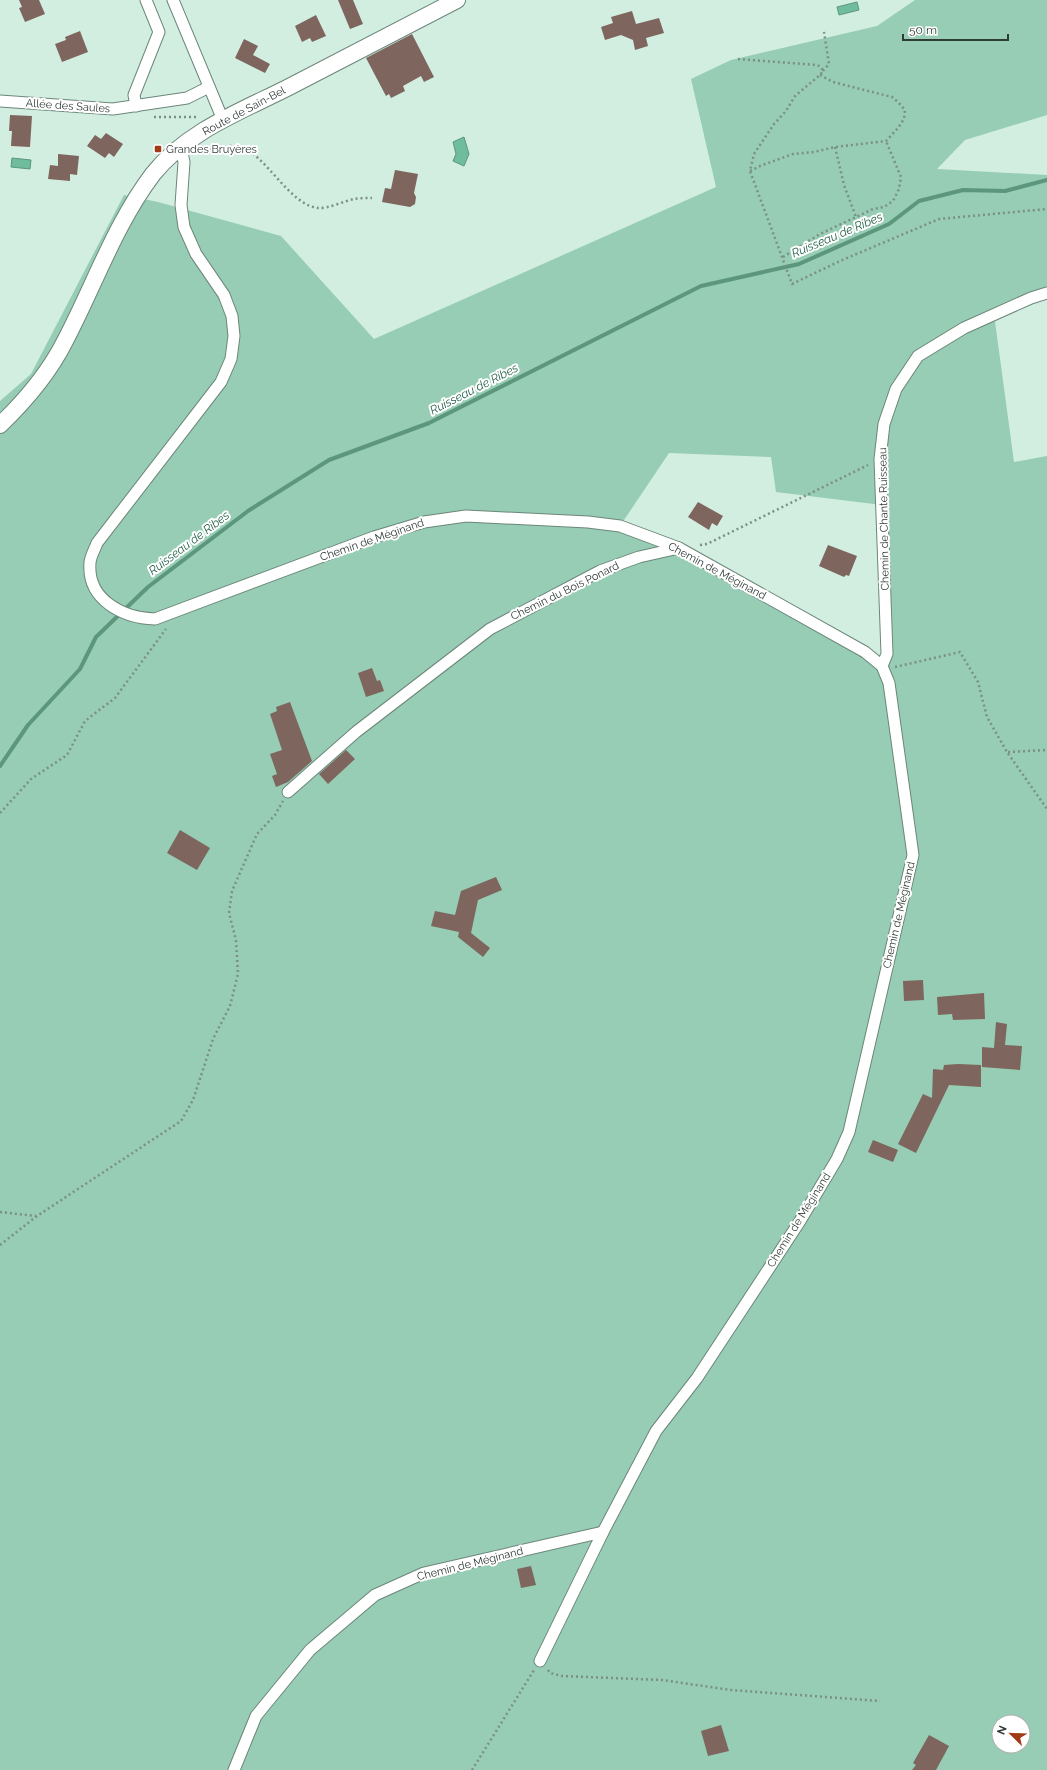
<svg xmlns="http://www.w3.org/2000/svg" width="1047" height="1770" viewBox="0 0 1047 1770" font-family="Raleway,sans-serif">
	<rect width="100%" height="100%" fill="#d2eee0"/>
	<path fill="#96cdb4" fill-rule="evenodd" d="M915,0h132v115l-82,25 -28,29 110,6v118l-53,21 20,148 33,-6v1314h-1047v-1369l31,-27 93,-179 34,7 123,34 93,103 342,-152 -25,-108 40,-19 146,-34zM669,453l102,4 5,35 106,13v161l-203,-118 -59,-22zM999,1722h24v24h-24z"/>
	<g fill="#6fbd9c" stroke="#5c967d">
		<polygon points="857,2 859,10 839,15 837,7"/>
		<polygon points="464,137 469,154 464,166 453,161 456,154 453,142"/>
		<polygon points="12,158 31,160 30,169 11,167"/>
	</g>
	<g fill="none" stroke-linecap="round" stroke-linejoin="round">
		<polyline stroke="#5c967d" stroke-width="4" points="0,766 28,725 80,669 96,637 148,587 248,511 329,460 429,423 701,286 799,264 889,224 919,201 963,190 1005,191 1047,180"/>
	</g>
	<g fill="#7e655d">
		<polygon points="19,0 39,0 45,14 25,22 19,8 22,7"/>
		<polygon points="338,0 353,0 363,24 350,29"/>
		<polygon points="632,11 636,24 659,18 664,33 646,38 648,46 635,50 633,40 621,35 605,40 601,27 613,23 611,17"/>
		<polygon points="316,15 326,36 312,42 310,38 302,42 295,26"/>
		<polygon points="80,31 88,52 62,62 55,44 66,40 65,37"/>
		<polygon points="412,34 434,77 424,82 421,76 403,86 405,91 391,98 389,94 386,96 366,58"/>
		<polygon points="244,39 258,46 253,55 270,64 265,73 235,58"/>
		<polygon points="10,115 32,116 30,147 11,146 12,131 9,131"/>
		<polygon points="106,133 123,144 114,157 109,153 105,158 87,146 95,135 101,139"/>
		<polygon points="58,154 79,156 77,175 70,174 70,181 48,179 50,165 58,166"/>
		<polygon points="395,170 418,174 414,193 416,197 415,204 410,207 382,202 385,188 391,189"/>
		<polygon points="698,502 723,516 717,526 712,523 709,530 688,517"/>
		<polygon points="828,545 857,556 849,576 846,575 844,577 819,566"/>
		<polygon points="372,668 377,681 380,680 384,691 366,697 358,673"/>
		<polygon points="290,702 312,761 288,782 276,787 272,776 277,774 270,754 282,750 270,714 277,711 276,707"/>
		<polygon points="346,750 355,759 328,784 319,774"/>
		<polygon points="180,830 210,848 197,870 167,853"/>
		<polygon points="496,877 502,890 478,900 471,933 490,948 483,957 458,937 459,932 431,926 435,911 455,915 461,891"/>
		<polygon points="923,980 924,1000 904,1001 903,981"/>
		<polygon points="984,993 985,1019 953,1020 952,1014 938,1015 937,997"/>
		<polygon points="996,1022 1007,1024 1005,1045 1022,1046 1020,1070 982,1067 982,1047 994,1048"/>
		<polygon points="958,1064 981,1065 981,1087 949,1085 916,1153 898,1144 923,1094 932,1098 933,1069 943,1070 944,1065"/>
		<polygon points="873,1140 898,1150 893,1162 868,1152"/>
		<polygon points="531,1566 536,1585 521,1588 517,1569"/>
		<polygon points="721,1725 729,1751 708,1756 701,1731"/>
		<polygon points="929,1735 949,1746 936,1770 912,1770 916,1765 913,1763"/>
	</g>
	<g fill="none" stroke-linecap="round" stroke-linejoin="round">
		<defs>
			<g id="street">
				<polyline points="173,0 223,120"/>
				<polyline points="0,101 113,109 187,98 209,87"/>
				<polyline points="136,106 134,95 159,32 146,0"/>
				<path d="M181,148l3,14 -3,43 3,22 12,27 28,41 8,21 2,20 -3,23 -10,23 -124,161c-2,6 -7,14 -7,20 -3,37 33,55 65,56l219,-82 50,-15 42,-6 122,6 32,4 59,22 186,104 17,14 7,17 24,172 -64,277 -12,27 -37,62 -103,157 -41,53 -53,101 -63,129"/>
				<polyline points="882,666 887,654 880,459 884,424 896,389 918,356 964,328 1031,298 1047,293"/>
				<polyline points="288,792 356,732 490,629 600,571 639,557 679,548"/>
				<polyline points="234,1770 256,1716 310,1650 375,1595 424,1573 603,1532"/>
			</g>
			<path id="secondary" d="M0,425c26,-25 49,-52 65,-84 29,-55 50,-117 88,-167 34,-43 89,-63 136,-87 56,-29 112,-58 168,-87"/>
		</defs>
		<use href="#street" stroke="#6c867a" stroke-width="13"/>
		<use href="#secondary" stroke="#6c867a" stroke-width="18"/>
		<g stroke="#7c8f86" stroke-width="2.5" stroke-dasharray="2 3" stroke-linecap="butt">
			<polyline points="738,59 817,65 821,67 823,71 820,75 795,96 786,111 774,124 754,154 750,171 792,284 840,261 939,219 1047,209"/>
			<polyline points="823,71 829,64 824,32"/>
			<polyline points="154,117 197,117"/>
			<polyline points="835,147 844,185 856,217"/>
			<path d="M200,151c12,-2 28,-7 40,-4 25,6 49,58 78,61 10,1 26,-7 36,-9 6,-1 12,-1 18,-1"/>
			<polyline points="750,171 760,166 793,154 814,152 835,147 886,141 898,128 904,119 905,110 899,103 892,97 833,82 820,75"/>
			<polyline points="783,257 820,234 873,209 884,207 893,201 899,189 901,177 886,141"/>
			<polyline points="700,545 707,544 868,465"/>
			<polyline points="895,667 960,652 978,682 987,717 1007,752 1047,809"/>
			<polyline points="1008,752 1047,750"/>
			<polyline points="0,813 31,779 67,755 85,721 115,698 166,629"/>
			<polyline points="0,1212 36,1216"/>
			<polyline points="0,1245 37,1216 181,1121 193,1100 213,1039 230,1006 238,974 236,940 229,913 232,891 257,834 275,815 283,801"/>
			<polyline points="548,1670 550,1673 562,1676 662,1680 731,1690 880,1701"/>
			<polyline points="472,1770 534,1670"/>
		</g>
		<use href="#street" stroke="#fff" stroke-width="11"/>
		<use href="#secondary" stroke="#fff" stroke-width="16"/>
	</g>
	<rect fill="#a13b15" stroke="#fff" stroke-width="1.5" x="154" y="145" width="8" height="8" rx="2"/>
	<g text-anchor="middle" dominant-baseline="central" stroke-width="4" stroke-linejoin="round" paint-order="stroke">
		<g font-size="11" fill="#303b36" stroke="#fff">
			<text transform="translate(68 106) rotate(4)">Allée des Saules</text>
			<text transform="translate(244 111) rotate(-28)">Route de Sain-Bel</text>
			<text transform="translate(884 519) rotate(-91)">Chemin de Chante Ruisseau</text>
			<text transform="translate(372 540) rotate(-19)">Chemin de Méginand</text>
			<text transform="translate(717 571) rotate(28)">Chemin de Méginand</text>
			<text transform="translate(565 591) rotate(-26)">Chemin du Bois Ponard</text>
			<text transform="translate(899 915) rotate(-77)">Chemin de Méginand</text>
			<text transform="translate(799 1220) rotate(-58)">Chemin de Méginand</text>
			<text transform="translate(470 1564) rotate(-14)">Chemin de Méginand</text>
		</g>
		<g font-size="11" fill="#303b36" stroke="#fff" text-anchor="start">
			<text x="166" y="149">Grandes Bruyères</text>
		</g>
		<g font-size="12" font-style="italic" fill="#25614a" stroke="#fff">
			<text transform="translate(837 235) rotate(-23)">Ruisseau de Ribes</text>
			<text transform="translate(474 389) rotate(-27)">Ruisseau de Ribes</text>
			<text transform="translate(189 543) rotate(-37)">Ruisseau de Ribes</text>
		</g>
	</g>
	<g transform="translate(1011 1734) rotate(293)"><circle r="19" fill="#ffffff" stroke="#acb1af"/>
	<path d="M0-3L7 15L0 10L-7 15Z" fill="#a13b15"/>
	<text y="-6" font-size="11" font-weight="bold" text-anchor="middle" fill="#303b36">N</text>
	</g>
	<path d="M903 34v6h105v-6" fill="none" stroke="#303b36" stroke-width="2"/>
	<text x="909" y="34" font-size="12" fill="#303b36" stroke="#ffffff" stroke-width="3" paint-order="stroke">50 m</text>
</svg>
